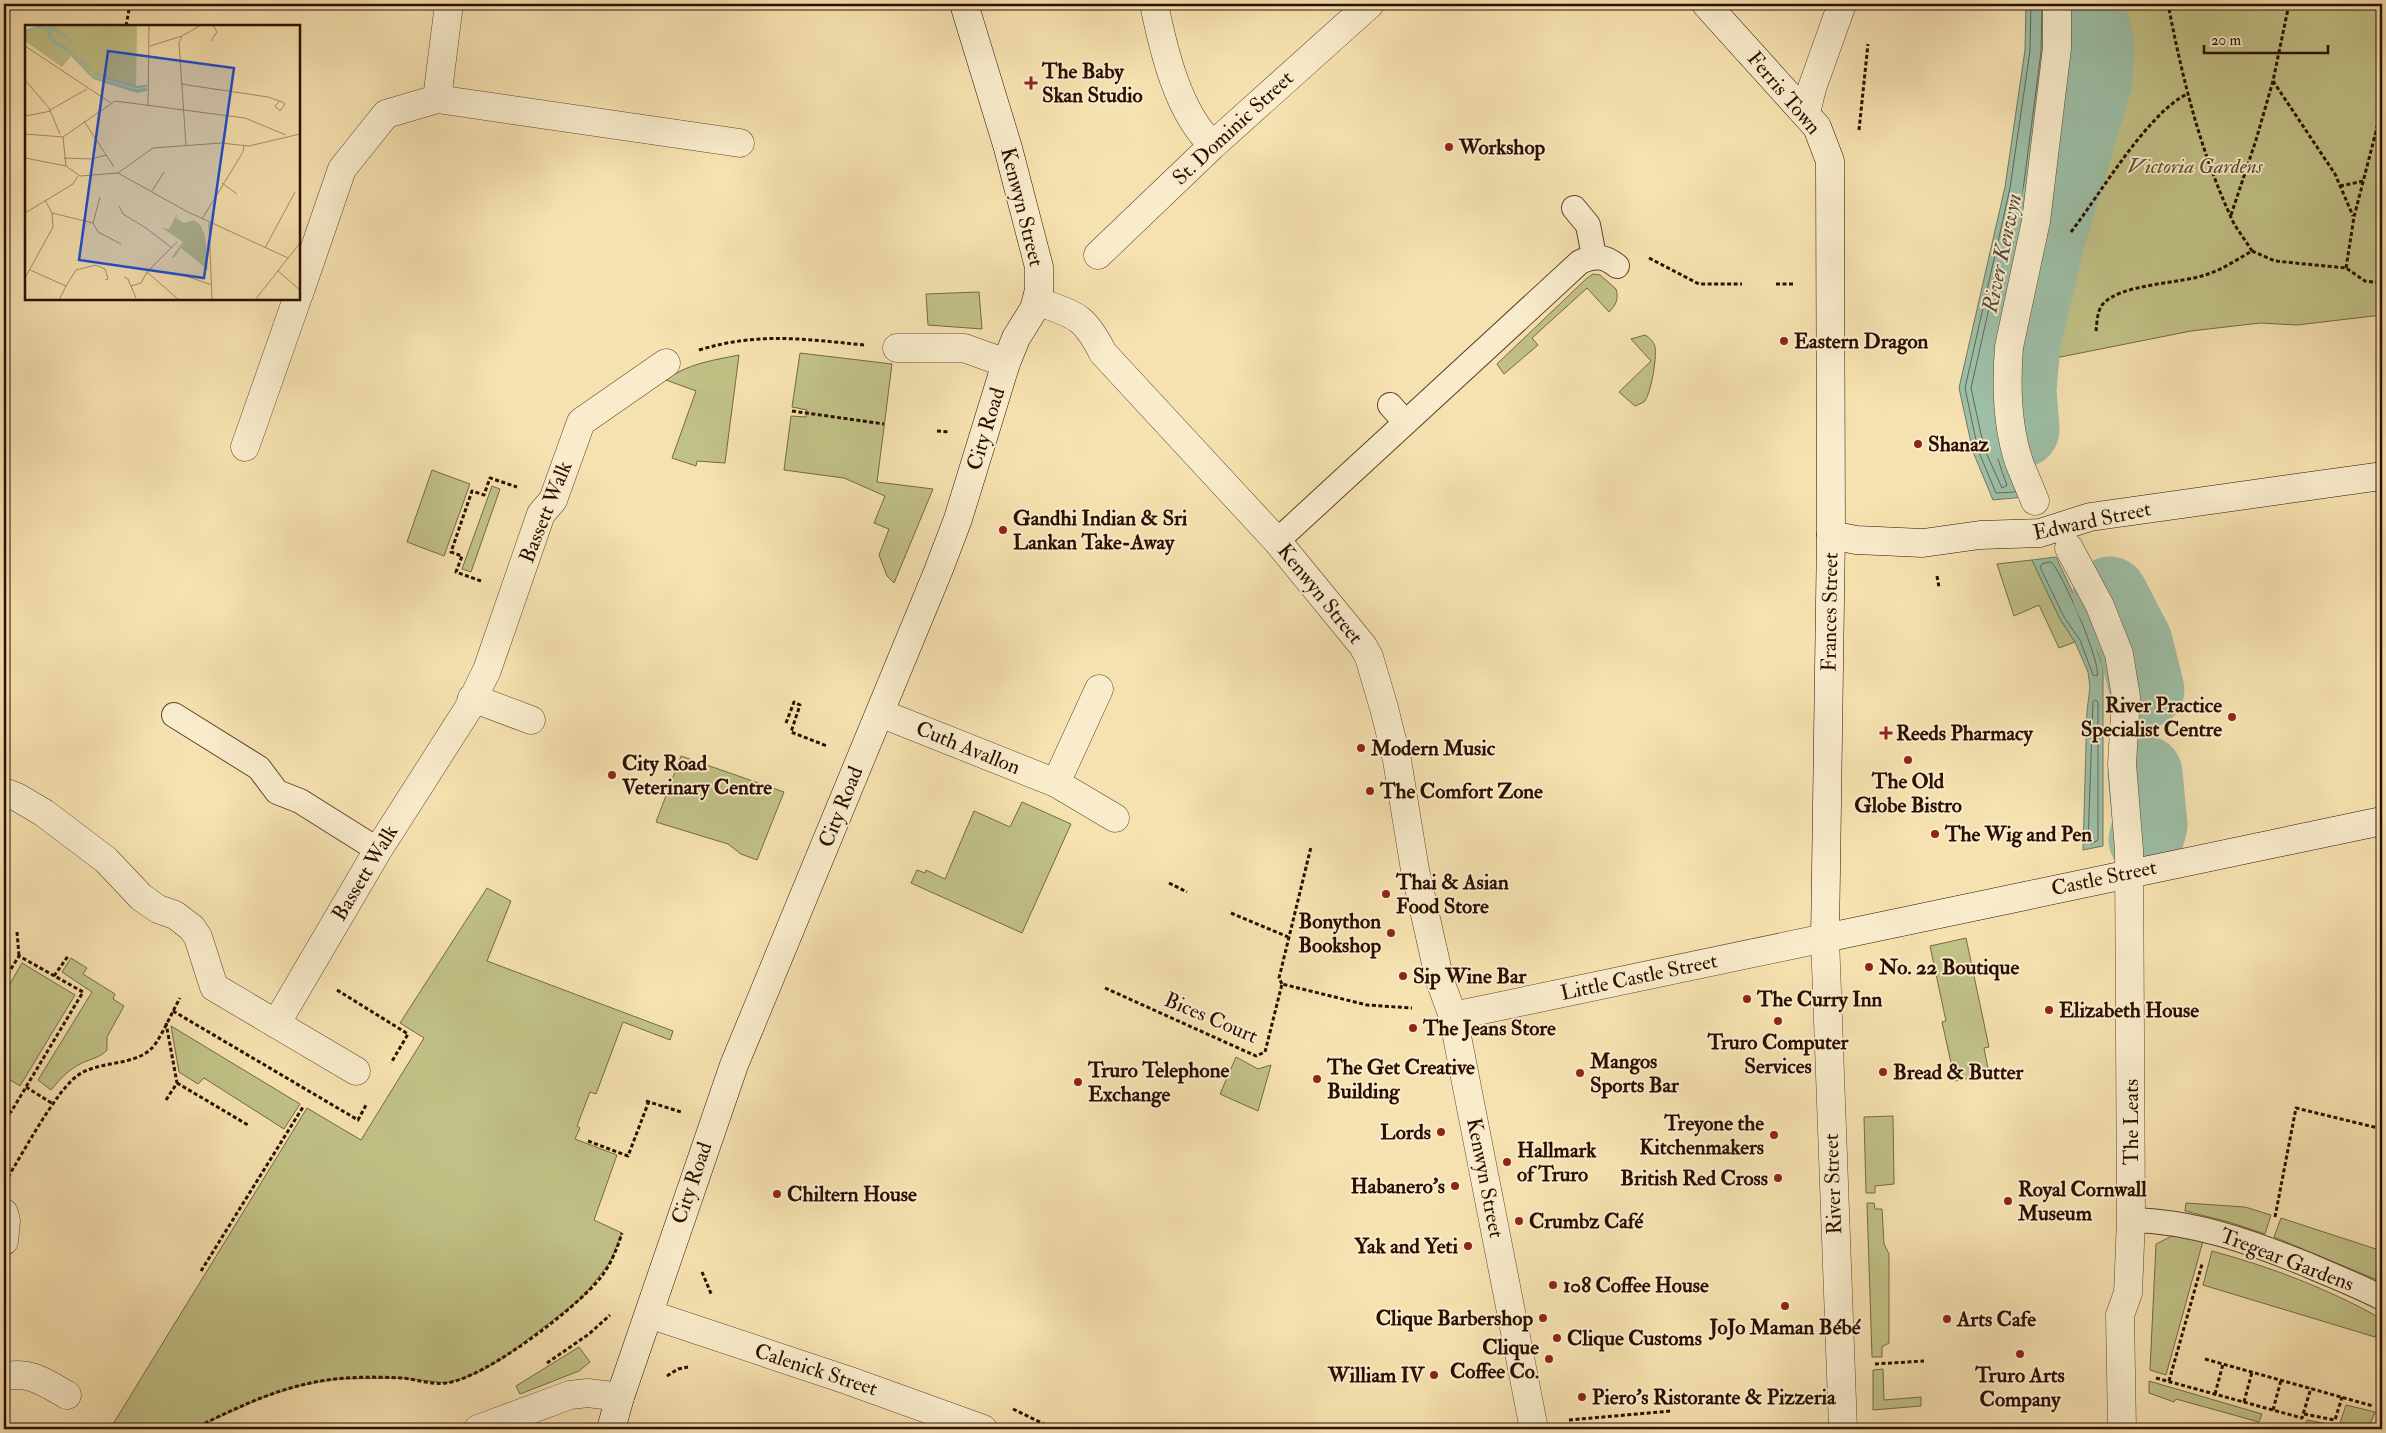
<svg xmlns="http://www.w3.org/2000/svg" width="2386" height="1433" viewBox="0 0 2386 1433" font-family="'IM FELL Double Pica',serif">
	<rect width="100%" height="100%" fill="#f6e2b0"/>
	<filter id="stains"><feTurbulence type="fractalNoise" baseFrequency=".004" numOctaves="4"/><feColorMatrix values="0 0 0 0 .2 0 0 0 0 .09 0 0 0 0 .02 0 0 0 .5 -.17"/></filter>
	<radialGradient id="worn" r=".72"><stop offset=".6" stop-color="#630" stop-opacity="0"/><stop offset="1" stop-color="#630" stop-opacity=".3"/></radialGradient>
	<g fill="#c1c287" stroke="#766844">
		<polygon points="2047,4 2382,4 2382,315 2297,325 2260,323 2191,331 2000,369"/>
		<path d="M1593,274l7,1 16,14c3,10 0,16 -7,23l-22,-24 -55,50 6,7 -34,29 -7,-10 90,-86z"/>
		<polygon points="979,292 982,329 928,325 926,294"/>
		<path d="M1645,335c5,3 9,7 10,12 2,11 -4,47 -11,55l-9,4 -16,-14 32,-31 -20,-22z"/>
		<polygon points="800,353 892,364 877,482 933,489 894,583 887,576 879,555 889,529 874,523 885,496 844,478 784,470 791,416 806,417 807,410 792,407"/>
		<path d="M739,355l-14,108 -28,-2 -1,5 -24,-8 24,-67 -30,-11c20,-16 48,-20 73,-25z"/>
		<polygon points="432,470 470,484 444,556 407,542"/>
		<polygon points="492,486 500,489 471,572 462,569"/>
		<polygon points="2032,560 2060,619 2075,642 2059,648 2039,605 2014,616 1997,564"/>
		<polygon points="681,756 784,792 757,860 741,854 728,844 656,822"/>
		<polygon points="1022,802 1071,824 1022,933 911,883 917,870 925,873 926,870 945,879 974,811 1010,827"/>
		<polygon points="487,888 511,901 487,961 673,1031 670,1040 623,1022 596,1094 590,1092 577,1126 580,1128 575,1139 617,1155 594,1220 622,1233 610,1262 582,1298 502,1359 481,1371 464,1378 446,1383 402,1378 337,1379 302,1385 264,1397 193,1429 110,1429 307,1108 361,1140 424,1038 400,1023"/>
		<polygon points="1966,938 1989,1047 1984,1048 1989,1074 1955,1081 1942,1022 1946,1021 1930,946"/>
		<path d="M71,958l16,10 -4,6 32,20 -2,5 11,7 -17,31v13c-7,8 -17,9 -25,13 -14,7 -21,15 -31,27l-13,-10 54,-88 -30,-20z"/>
		<polygon points="22,963 75,995 20,1086 4,1076 4,994"/>
		<polygon points="171,1026 300,1104 284,1129 204,1078 198,1084 179,1072"/>
		<polygon points="1236,1057 1258,1069 1271,1065 1258,1111 1220,1094"/>
		<polygon points="1893,1116 1894,1184 1875,1186 1875,1193 1866,1193 1864,1117"/>
		<polygon points="1867,1203 1874,1203 1875,1209 1882,1209 1884,1244 1889,1254 1889,1343 1882,1347 1882,1357 1872,1357"/>
		<polygon points="2186,1203 2245,1207 2271,1215 2265,1234 2229,1222 2185,1211"/>
		<polygon points="2281,1218 2382,1251 2382,1282 2274,1237"/>
		<polygon points="2172,1236 2187,1236 2203,1241 2166,1375 2150,1370 2156,1244"/>
		<path d="M2212,1251c59,16 117,38 170,68v6l-7,12 -172,-52z"/>
		<polygon points="579,1347 590,1362 579,1371 520,1394 516,1386"/>
		<polygon points="1883,1369 1884,1400 1921,1397 1921,1406 1873,1410 1873,1370"/>
		<polygon points="2149,1381 2262,1414 2259,1422 2176,1399 2174,1402 2149,1393"/>
		<polygon points="2346,1405 2375,1412 2368,1429 2313,1429 2304,1427 2307,1420 2339,1426"/>
	</g>
	<g fill="#9dbfa7" stroke="#707864">
		<polygon points="2026,4 2047,4 2046,52 2017,257 2024,497 1993,500 1973,452 1959,388 2005,187 2025,50"/>
		<polygon points="2056,557 2090,629 2103,667 2103,846 2083,850 2087,711 2090,687 2088,672 2075,642 2060,619 2032,560"/>
	</g>
	<g fill="none" stroke-linecap="round" stroke-linejoin="round">
		<g stroke="#646654" stroke-width="1">
			<path d="M1995,293l2,3c-9,70 -17,121 10,189l-5,3 -18,-40 -13,-60 21,-93z"/>
			<polyline points="2002,308 2020,213 2041,52 2042,4"/>
			<polyline points="2015,492 1996,493 1978,450 1965,388 2010,188 2030,51 2031,4"/>
			<path d="M2051,562c11,9 51,103 46,114l-4,-1 -13,-35 -16,-23 -24,-50 2,-3z"/>
			<polygon points="2096,700 2098,702 2098,840 2091,844 2088,841 2093,702"/>
		</g>
		<g stroke="#9dbfa7" stroke-width="75">
			<polyline points="2022,430 2019,390 2023,343 2048,238 2095,80 2097,44 2087,4"/>
			<polyline points="2110,594 2135,642 2147,690"/>
			<polyline points="2145,773 2150,825 2146,840"/>
		</g>
		<defs>
			<g id="lane">
				<polyline points="1574,208 1588,225 1594,256"/>
				<polyline points="1390,405 1405,422"/>
				<path d="M1277,541l303,-279c15,-7 25,-6 37,4"/>
				<polyline points="174,715 259,768 277,792 300,801 378,850"/>
				<path d="M2131,1220c62,1 120,22 177,45 25,11 51,21 74,33"/>
			</g>
			<g id="street">
				<path d="M1154,4c9,44 24,110 59,141"/>
				<polyline points="437,99 740,143"/>
				<polyline points="1806,113 1812,88 1842,4"/>
				<polyline points="1098,255 1213,145 1370,4"/>
				<polyline points="299,294 342,169 386,114 437,99 449,4"/>
				<path d="M1037,301c39,15 46,13 66,52l174,188 86,105 6,11 15,51 13,52 18,110 25,111 13,35 81,413"/>
				<polyline points="897,348 964,348 1006,363"/>
				<polyline points="245,447 297,299"/>
				<path d="M2035,501c-5,-13 -11,-26 -16,-39 -12,-36 -13,-77 -10,-115l27,-126 21,-173v-44"/>
				<polyline points="2069,548 2100,606 2119,654 2126,697 2122,764 2129,850 2131,1220 2128,1293 2120,1315 2122,1429"/>
				<polyline points="472,698 531,720"/>
				<polyline points="880,713 1056,783 1115,818"/>
				<polyline points="1056,783 1099,689"/>
				<polyline points="4,792 17,797 44,813 106,860 141,897 158,909 175,915 192,928 198,937 214,987 356,1071"/>
				<polyline points="1453,1016 1825,938 1843,1429"/>
				<polyline points="276,1024 378,850 468,709 487,670 541,514 553,500 581,422 666,363"/>
				<polyline points="4,1213 6,1221 4,1241"/>
				<polyline points="649,1314 847,1380 983,1429"/>
				<path d="M4,1377c25,-7 42,6 63,18"/>
				<polyline points="478,1429 570,1395 588,1393 620,1397"/>
			</g>
			<g id="secondary">
				<polyline points="1706,4 1817,127 1830,161 1831,535 1825,938 2382,821"/>
				<polyline points="1831,535 1856,540 1923,543 1980,535 2040,533 2090,517 2382,476"/>
				<polyline points="611,1429 620,1397 734,1065 939,569 958,519 1006,363 1016,338 1034,309 1039,290 1039,267 1008,148 964,4"/>
			</g>
		</defs>
		<use href="#lane" stroke="#5e432c" stroke-width="26"/>
		<use href="#street" stroke="#5e432c" stroke-width="29"/>
		<use href="#secondary" stroke="#2c0e00" stroke-width="29"/>
		<g stroke="#2c0e00" stroke-width="3" stroke-dasharray="4 2.5" stroke-linecap="butt">
			<polyline points="126,26 130,4"/>
			<polyline points="2273,81 2335,174 2353,216"/>
			<polyline points="1859,130 1868,44"/>
			<polyline points="2340,186 2364,181"/>
			<polyline points="2231,215 2256,140 2273,81 2289,4"/>
			<path d="M2071,232c30,-39 75,-117 116,-138"/>
			<polyline points="2252,251 2275,261 2346,268 2365,281 2382,283"/>
			<polyline points="1649,258 1699,284 1742,284"/>
			<polyline points="2346,268 2354,217 2382,108"/>
			<polyline points="1776,284 1795,284"/>
			<path d="M2096,331c1,-8 1,-19 6,-26 18,-22 80,-21 106,-31 15,-5 30,-15 44,-23 -7,-12 -17,-23 -22,-36 -31,-68 -48,-139 -62,-211"/>
			<path d="M699,350c59,-18 105,-11 165,-5"/>
			<polyline points="792,411 884,424"/>
			<polyline points="937,431 949,432"/>
			<polyline points="1937,576 1939,587"/>
			<polyline points="481,581 456,572 462,556 451,552 472,491 484,495 490,478 517,487"/>
			<polyline points="786,723 794,702 800,705 791,732 827,746"/>
			<polyline points="1169,883 1187,892"/>
			<polyline points="1231,913 1288,937"/>
			<polyline points="17,932 19,956"/>
			<polyline points="54,976 68,956"/>
			<polyline points="4,980 19,956 83,992 11,1112 4,1108"/>
			<polyline points="1282,984 1279,978 1311,847"/>
			<polyline points="1105,988 1256,1056 1265,1052 1282,984 1367,1005 1412,1008"/>
			<polyline points="337,990 408,1034 391,1063"/>
			<polyline points="173,1011 358,1120 366,1105"/>
			<polyline points="177,1083 248,1125"/>
			<polyline points="26,1087 53,1104"/>
			<polyline points="166,1100 177,1083 166,1023"/>
			<polyline points="646,1101 681,1112"/>
			<polyline points="4,1123 11,1112"/>
			<polyline points="588,1141 628,1156 649,1101"/>
			<path d="M8,1177c15,-24 48,-86 69,-101 21,-16 56,-9 75,-28 8,-8 21,-38 28,-50"/>
			<polyline points="2275,1217 2296,1108 2382,1129"/>
			<polyline points="201,1271 303,1107"/>
			<polyline points="702,1272 712,1296"/>
			<polyline points="2205,1359 2373,1406"/>
			<polyline points="547,1363 589,1334 610,1315"/>
			<polyline points="1875,1364 1924,1361"/>
			<polyline points="667,1376 678,1369 688,1367"/>
			<polyline points="2156,1378 2302,1418 2311,1388"/>
			<polyline points="2169,1381 2202,1264"/>
			<polyline points="2215,1394 2223,1364"/>
			<polyline points="2244,1402 2252,1372"/>
			<polyline points="1013,1409 1054,1429"/>
			<polyline points="2273,1410 2281,1380"/>
			<polyline points="2304,1414 2335,1420 2342,1397"/>
			<polyline points="1569,1420 1671,1411"/>
			<path d="M193,1429c35,-17 71,-35 109,-44 31,-8 66,-9 99,-7 15,1 29,7 45,5 38,-4 131,-75 155,-106 10,-13 16,-28 21,-44"/>
		</g>
		<use href="#lane" stroke="#f9eccc" stroke-width="24"/>
		<use href="#street" stroke="#f9eccc" stroke-width="28"/>
		<use href="#secondary" stroke="#f9eccc" stroke-width="28"/>
	</g>
	<g fill="#8f2418" stroke="#f9eccc" stroke-width="2">
		<path d="M1028.5 75.5h5v5h5v5h-5v5h-5v-5h-5v-5h5z"/>
		<circle cx="1449" cy="147" r="5"/>
		<circle cx="1784" cy="341" r="5"/>
		<circle cx="1918" cy="444" r="5"/>
		<circle cx="1003" cy="530" r="5"/>
		<circle cx="2232" cy="717" r="5"/>
		<path d="M1883.5 725.5h5v5h5v5h-5v5h-5v-5h-5v-5h5z"/>
		<circle cx="1361" cy="748" r="5"/>
		<circle cx="1908" cy="760" r="5"/>
		<circle cx="612" cy="775" r="5"/>
		<circle cx="1370" cy="791" r="5"/>
		<circle cx="1935" cy="834" r="5"/>
		<circle cx="1386" cy="894" r="5"/>
		<circle cx="1391" cy="933" r="5"/>
		<circle cx="1869" cy="967" r="5"/>
		<circle cx="1403" cy="976" r="5"/>
		<circle cx="1747" cy="999" r="5"/>
		<circle cx="2049" cy="1010" r="5"/>
		<circle cx="1778" cy="1021" r="5"/>
		<circle cx="1413" cy="1028" r="5"/>
		<circle cx="1883" cy="1072" r="5"/>
		<circle cx="1580" cy="1073" r="5"/>
		<circle cx="1317" cy="1079" r="5"/>
		<circle cx="1078" cy="1082" r="5"/>
		<circle cx="1441" cy="1132" r="5"/>
		<circle cx="1774" cy="1135" r="5"/>
		<circle cx="1507" cy="1162" r="5"/>
		<circle cx="1778" cy="1178" r="5"/>
		<circle cx="1455" cy="1186" r="5"/>
		<circle cx="777" cy="1194" r="5"/>
		<circle cx="2008" cy="1201" r="5"/>
		<circle cx="1519" cy="1221" r="5"/>
		<circle cx="1468" cy="1246" r="5"/>
		<circle cx="1553" cy="1285" r="5"/>
		<circle cx="1785" cy="1306" r="5"/>
		<circle cx="1543" cy="1318" r="5"/>
		<circle cx="1947" cy="1319" r="5"/>
		<circle cx="1557" cy="1338" r="5"/>
		<circle cx="2020" cy="1354" r="5"/>
		<circle cx="1549" cy="1359" r="5"/>
		<circle cx="1434" cy="1375" r="5"/>
		<circle cx="1582" cy="1397" r="5"/>
	</g>
	<g text-anchor="middle" dominant-baseline="central" stroke-width="4" stroke-linejoin="round" paint-order="stroke">
		<g font-size="21" font-weight="bold" fill="#2c0e00" stroke="#f9eccc" text-anchor="start">
			<text x="1042" y="71">The Baby<tspan x="1042" dy="24">Skan Studio</tspan></text>
			<text x="1459" y="147">Workshop</text>
			<text x="1794" y="341">Eastern Dragon</text>
			<text x="1928" y="444">Shanaz</text>
			<text x="1013" y="518">Gandhi Indian &amp; Sri<tspan x="1013" dy="24">Lankan Take-Away</tspan></text>
			<text x="2222" y="705" text-anchor="end">River Practice<tspan x="2222" dy="24">Specialist Centre</tspan></text>
			<text x="1896" y="733">Reeds Pharmacy</text>
			<text x="1371" y="748">Modern Music</text>
			<text x="622" y="763">City Road<tspan x="622" dy="24">Veterinary Centre</tspan></text>
			<text x="1908" y="781" text-anchor="middle">The Old<tspan x="1908" dy="24">Globe Bistro</tspan></text>
			<text x="1380" y="791">The Comfort Zone</text>
			<text x="1945" y="834">The Wig and Pen</text>
			<text x="1396" y="882">Thai &amp; Asian<tspan x="1396" dy="24">Food Store</tspan></text>
			<text x="1381" y="921" text-anchor="end">Bonython<tspan x="1381" dy="24">Bookshop</tspan></text>
			<text x="1879" y="967">No. 22 Boutique</text>
			<text x="1413" y="976">Sip Wine Bar</text>
			<text x="1757" y="999">The Curry Inn</text>
			<text x="2059" y="1010">Elizabeth House</text>
			<text x="1423" y="1028">The Jeans Store</text>
			<text x="1778" y="1042" text-anchor="middle">Truro Computer<tspan x="1778" dy="24">Services</tspan></text>
			<text x="1590" y="1061">Mangos<tspan x="1590" dy="24">Sports Bar</tspan></text>
			<text x="1327" y="1067">The Get Creative<tspan x="1327" dy="24">Building</tspan></text>
			<text x="1088" y="1070">Truro Telephone<tspan x="1088" dy="24">Exchange</tspan></text>
			<text x="1893" y="1072">Bread &amp; Butter</text>
			<text x="1764" y="1123" text-anchor="end">Treyone the<tspan x="1764" dy="24">Kitchenmakers</tspan></text>
			<text x="1431" y="1132" text-anchor="end">Lords</text>
			<text x="1517" y="1150">Hallmark<tspan x="1517" dy="24">of Truro</tspan></text>
			<text x="1768" y="1178" text-anchor="end">British Red Cross</text>
			<text x="1445" y="1186" text-anchor="end">Habanero's</text>
			<text x="2018" y="1189">Royal Cornwall<tspan x="2018" dy="24">Museum</tspan></text>
			<text x="787" y="1194">Chiltern House</text>
			<text x="1529" y="1221">Crumbz Café</text>
			<text x="1458" y="1246" text-anchor="end">Yak and Yeti</text>
			<text x="1563" y="1285">108 Coffee House</text>
			<text x="1533" y="1318" text-anchor="end">Clique Barbershop</text>
			<text x="1957" y="1319">Arts Cafe</text>
			<text x="1785" y="1327" text-anchor="middle">JoJo Maman Bébé</text>
			<text x="1567" y="1338">Clique Customs</text>
			<text x="1539" y="1347" text-anchor="end">Clique<tspan x="1539" dy="24">Coffee Co.</tspan></text>
			<text x="1424" y="1375" text-anchor="end">William IV</text>
			<text x="2020" y="1375" text-anchor="middle">Truro Arts<tspan x="2020" dy="24">Company</tspan></text>
			<text x="1592" y="1397">Piero's Ristorante &amp; Pizzeria</text>
		</g>
		<g font-size="21" fill="#2c0e00" stroke="#f9eccc">
			<text transform="translate(1784 93) rotate(50)">Ferris Town</text>
			<text transform="translate(1233 128) rotate(-43)">St. Dominic Street</text>
			<text transform="translate(1022 207) rotate(76)">Kenwyn Street</text>
			<text transform="translate(986 429) rotate(-73)">City Road</text>
			<text transform="translate(546 512) rotate(-68)">Bassett Walk</text>
			<text transform="translate(2092 521) rotate(-12)">Edward Street</text>
			<text transform="translate(1320 594) rotate(51)">Kenwyn Street</text>
			<text transform="translate(1830 612) rotate(-89)">Frances Street</text>
			<text transform="translate(968 748) rotate(22)">Cuth Avallon</text>
			<text transform="translate(841 807) rotate(-68)">City Road</text>
			<text transform="translate(365 873) rotate(-59)">Bassett Walk</text>
			<text transform="translate(2104 878) rotate(-12)">Castle Street</text>
			<text transform="translate(1639 977) rotate(-12)">Little Castle Street</text>
			<text transform="translate(1211 1018) rotate(23)">Bices Court</text>
			<text transform="translate(2131 1122) rotate(-90)">The Leats</text>
			<text transform="translate(1485 1178) rotate(79)">Kenwyn Street</text>
			<text transform="translate(692 1183) rotate(-71)">City Road</text>
			<text transform="translate(1833 1184) rotate(-92)">River Street</text>
			<text transform="translate(2287 1260) rotate(21)">Tregear Gardens</text>
			<text transform="translate(816 1370) rotate(18)">Calenick Street</text>
		</g>
		<g font-size="21" font-style="italic" fill="#604d2f" stroke="#f9eccc">
			<text x="2195" y="166">Victoria Gardens</text>
		</g>
		<g font-size="22" font-style="italic" fill="#544c3a" stroke="#f9eccc">
			<text transform="translate(2002 253) rotate(-78)">River Kenwyn</text>
		</g>
	</g>
	<g transform="translate(25 25)">
		<rect width="275" height="275" fill="#f6e2b0"/>
		<path d="M18,0h94l-1,64 -44,-13 -25,-28 -16,-11v-10zM9,4l11,1 8,13 18,13 -9,11 -37,-26v-8zM152,189l-1,4 8,5 10,-3 7,6 4,10 3,34 -27,-22 -6,9 -4,1 12,-16 -21,-14 7,1z" fill="#c1c287"/>
		<path d="M15,0l15,2 14,11 7,15 -8,-14 -17,-10 1,8 15,10 25,29 42,13 13,-1v3l-10,2 -44,-14 -22,-23 -21,-15 -5,-11 -11,-1 -9,4v-3z" fill="#9dbfa7"/>
		<path fill="none" stroke="#9dbfa7" stroke-width="2.5" d="M55,34l11,12M70,49l41,13 11,-1"/>
		<path fill="none" stroke="#a58d6a" stroke-width="1" d="M157,11l-3,7 7,102M186,16l6,-9 -4,-7M0,21l86,57M125,21l32,-10 19,-11M0,55l24,28 11,26M156,59l87,13 14,5 3,2 -5,7 -5,-5 5,-5M123,81l1,-81M25,85l37,-21M0,91l26,-5M59,96l30,46M0,109l38,3M38,112l52,-36 130,17 41,17M38,112l3,29M0,133l41,8M39,133l28,1 14,-4M41,141l14,10 38,-3 35,-25 68,-5 28,3 51,-12M93,148l68,38 102,47M197,158l15,11M127,166l12,-19M94,181l4,8 23,14 26,20M0,188l48,-29 5,-8M27,188l41,10 5,9 23,12M177,194l41,-67 1,-7M68,198l7,-26M184,198l3,77M152,217l-30,30 32,28M240,223l30,-56M5,245l36,16 10,-16 20,-5 9,4 3,10 -3,1M253,246l22,19M158,250l29,10M99,252l4,2 8,19M0,253l28,-51 -1,-14 -7,-13M106,261l10,-3 6,-11M34,275l7,-14M230,275l45,-57"/>
		<path fill="#1d4ed8" fill-opacity="0.15" stroke="#1d4ed8" stroke-width="2.5" d="M83,26l126,17 -30,210 -125,-18z"/>
		<rect width="275" height="275" fill="none" stroke="#2c0e00" stroke-width="2.5"/>
	</g>
	<rect width="2386" height="1433" fill="none" stroke="#f6e2b0" stroke-width="20"/>
	<rect x="5" y="5" width="2376" height="1423" fill="none" stroke="#2c0e00" stroke-width="2.5"/>
	<rect x="10" y="10" width="2366" height="1413" fill="none" stroke="#2c0e00"/>
	<path d="M2204 45v8h124v-8" fill="none" stroke="#2c0e00" stroke-width="2.5"/>
	<text x="2211" y="45" font-size="15" fill="#2c0e00" stroke="#f9eccc" stroke-width="4" paint-order="stroke">20 m</text>
	<rect width="100%" height="100%" filter="url(#stains)"/>
	<rect width="100%" height="100%" fill="url(#worn)"/>
</svg>
